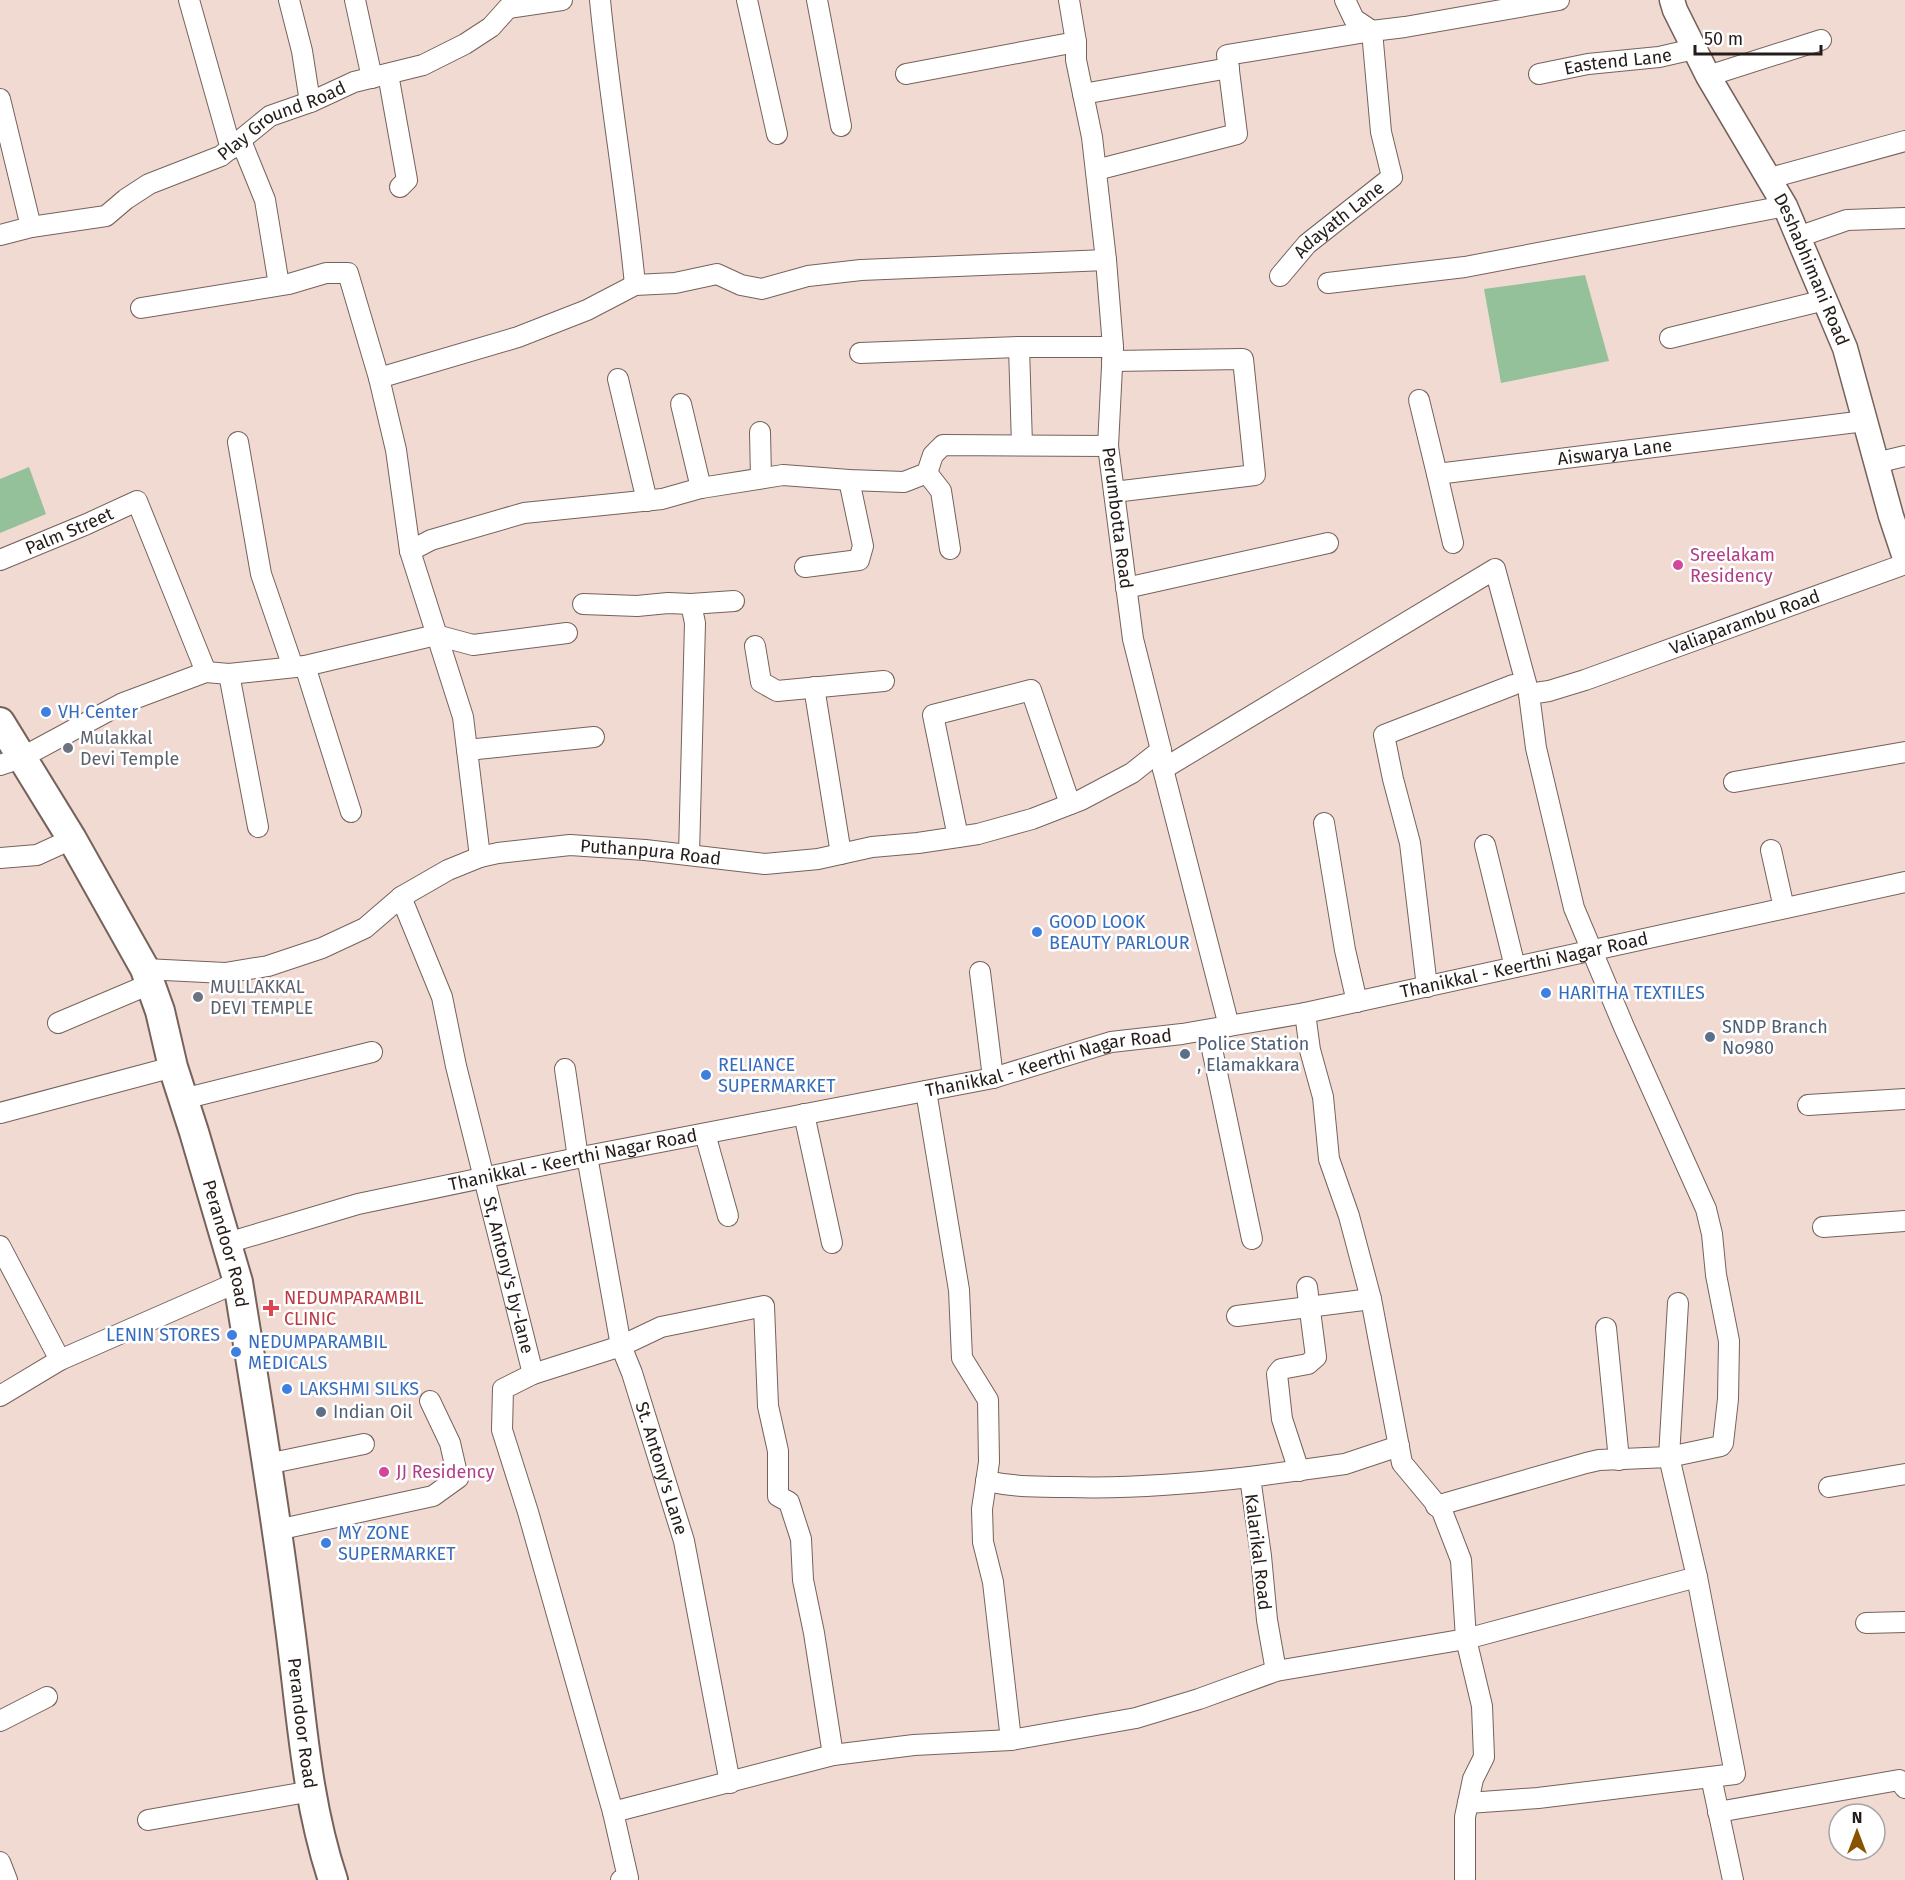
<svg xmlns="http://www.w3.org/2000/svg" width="1905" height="1880" viewBox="0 0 1905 1880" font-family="'Fira Sans',sans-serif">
	<rect width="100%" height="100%" fill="#f1dad2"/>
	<g fill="#95c19a">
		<polygon points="1585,275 1609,361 1501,383 1484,289"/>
		<polygon points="29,467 46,514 0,533 0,479"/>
	</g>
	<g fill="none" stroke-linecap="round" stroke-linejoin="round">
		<defs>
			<g id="minor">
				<polyline points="189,0 231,149"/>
				<polyline points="289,0 302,51 310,102"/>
				<polyline points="355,0 372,78"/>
				<path d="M600,0c9,95 26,189 35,285"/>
				<polyline points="747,0 777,134"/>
				<polyline points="817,0 841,126"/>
				<path id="s1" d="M1069,0l7,42v18l16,77 14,123 7,87 -5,99 25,193 28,111 2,19 66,257"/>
				<polyline points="1345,0 1354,19 1372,31"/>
				<polyline points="388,74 407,180 400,187"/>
				<polyline points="906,74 1076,42"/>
				<path id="s2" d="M1539,74l49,-10 71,-7 35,-8"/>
				<polyline points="1708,76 1821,40"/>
				<polyline points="1083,94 1229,68"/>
				<polyline points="0,99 31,227"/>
				<polyline points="241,141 265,200 279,285"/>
				<polyline points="1096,170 1237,134 1227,55 1372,31"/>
				<polyline points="1770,178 1905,141"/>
				<path id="s3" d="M0,235l31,-8 75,-11 20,-17 23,-15 72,-28 49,-40 43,-15 41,-19 69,-17 42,-21 26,-17 17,-19 54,-8"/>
				<polyline points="1798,237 1847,220 1905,218"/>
				<path id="s4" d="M1280,276l27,-32 85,-67 -11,-45 -9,-101 33,-4 154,-27"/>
				<polyline points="1328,283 1465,267 1785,206"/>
				<polyline points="141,308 289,284 326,273 348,273 379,378 396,450 410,551 463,717 480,857"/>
				<polyline points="1670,338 1825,300"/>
				<polyline points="1019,347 1022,445"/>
				<polyline points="860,353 1019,347 1113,347"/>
				<polyline points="1112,361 1243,359 1255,475 1114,492"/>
				<polyline points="379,378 518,337 587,310 635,285 675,283 717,274 741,285 762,289 808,276 861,270 1106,260"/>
				<polyline points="618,379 647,501"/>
				<polyline points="1419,400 1437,474"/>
				<polyline points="681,404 701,488"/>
				<polyline points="760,432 761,478"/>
				<polyline points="238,442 261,574 293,667"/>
				<polyline points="1876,463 1905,456"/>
				<polyline points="927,473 941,491 950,549"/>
				<path id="s5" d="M1453,543l-16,-69 428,-53"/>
				<polyline points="410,551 431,540 524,513 662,499 701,488 783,475 849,480 904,482 927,473 933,455 943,445 1108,446"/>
				<path id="s6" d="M0,560l87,-36 50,-23 69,171"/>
				<polyline points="805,567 859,560 863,546 849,480"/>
				<polyline points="1126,588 1328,543"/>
				<polyline points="583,604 637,606 668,603 691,604 695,623 689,855"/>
				<polyline points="691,604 734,601"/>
				<polyline points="755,646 761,682 777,691 884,681"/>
				<polyline points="305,666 351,812"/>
				<polyline points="229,674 258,827"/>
				<polyline points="814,687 841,854"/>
				<polyline points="467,750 594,737"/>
				<polyline points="0,765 21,758 123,703 206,672 229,674 305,666 436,635 473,645 567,633"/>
				<polyline points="1163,769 1495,569 1529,694"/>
				<polyline points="1734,782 1905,752"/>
				<polyline points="1324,823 1345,950 1357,1002"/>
				<polyline points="958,837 933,715 1031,690 1070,804"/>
				<polyline points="1485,845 1515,967"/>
				<polyline points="1771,850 1784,908"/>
				<polyline points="0,858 37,855 72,839"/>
				<path id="s7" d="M401,897l41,100 14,69 77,308"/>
				<path id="s8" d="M145,969l80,4 43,-7 54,-18 43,-20 36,-31 47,-27 32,-13 18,-4 72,-8 75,5 120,14 53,-5 54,-12 46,-4 60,-9 54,-15 49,-19 51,-27 29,-23"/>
				<polyline points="980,972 993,1078"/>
				<polyline points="1427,987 1410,843 1393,779 1384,735 1513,685"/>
				<polyline points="1305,1013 1310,1050 1323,1097 1329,1159 1349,1216 1371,1299 1402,1463 1442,1511 1461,1560 1466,1639 1482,1706 1484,1757 1473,1779 1465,1817 1465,1880"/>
				<polyline points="58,1023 150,984"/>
				<polyline points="1208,1030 1252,1239"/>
				<polyline points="565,1069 578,1158"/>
				<polyline points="926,1091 959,1290 962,1358 988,1400 989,1462 982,1509 983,1542 993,1582 1011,1740"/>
				<polyline points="183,1099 372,1052"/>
				<polyline points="1808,1105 1905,1099"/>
				<polyline points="0,1113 173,1067"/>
				<polyline points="804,1114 832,1243"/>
				<polyline points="705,1134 728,1216"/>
				<path id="s9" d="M587,1156l34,190 11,27 52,168 46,242"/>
				<polyline points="1823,1227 1905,1221"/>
				<path id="s10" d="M227,1243l131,-39 229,-48 406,-78 118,-36 71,-8 123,-21 600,-131"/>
				<polyline points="0,1246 60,1360"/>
				<polyline points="1237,1316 1371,1299"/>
				<polyline points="1606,1328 1619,1460"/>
				<polyline points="0,1396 60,1360 238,1282"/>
				<polyline points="267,1464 364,1444"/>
				<polyline points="1299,1471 1282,1419 1277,1374 1281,1369 1308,1364 1316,1357 1307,1287"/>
				<path d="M986,1481c28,6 55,6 83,6 61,2 120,-3 181,-10"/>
				<polyline points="1829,1487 1905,1474"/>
				<path id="s11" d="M1436,1506l150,-43 13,-3 70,-3 52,-11 2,-3 5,-44 1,-58 -13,-66 -4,-41 -6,-25 -82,-182 -50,-119 -38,-160 -7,-54 20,-3 36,-11 320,-116"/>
				<polyline points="277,1530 433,1496 458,1478 450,1443 430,1401"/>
				<polyline points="1866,1623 1905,1622"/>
				<polyline points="1276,1671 1267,1620 1261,1556 1250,1477 1345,1464 1399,1446"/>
				<polyline points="0,1721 47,1697"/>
				<polyline points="1711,1777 1733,1880"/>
				<polyline points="1468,1803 1538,1798 1735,1774 1697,1577 1669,1457 1678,1303"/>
				<polyline points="613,1812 528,1512 502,1430 503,1389 533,1374 621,1346 661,1327 764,1306 768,1406 778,1451 778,1496 789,1502 801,1539 803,1580 814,1633 833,1755"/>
				<polyline points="1718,1812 1899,1780 1905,1788"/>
				<polyline points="148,1820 312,1791"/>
				<polyline points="0,1862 7,1880"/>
				<polyline points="621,1880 628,1878 613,1812 833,1755 914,1745 1011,1740 1136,1718 1199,1699 1276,1671 1466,1639 1697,1577"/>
			</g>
			<g id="tertiary">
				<path id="s12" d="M1672,0l3,10 33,66 77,130 60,142 46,168 14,42"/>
			</g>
			<g id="secondary">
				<path id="s13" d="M0,722l72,117 73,130 15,42 13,56 21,65 44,150c18,112 37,225 51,338 12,86 16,177 44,260"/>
			</g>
		</defs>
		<use href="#minor" stroke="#76625b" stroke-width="22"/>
		<use href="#tertiary" stroke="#76625b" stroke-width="27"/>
		<use href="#secondary" stroke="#76625b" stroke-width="32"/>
		<use href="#minor" stroke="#fff" stroke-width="20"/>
		<use href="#tertiary" stroke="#fff" stroke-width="24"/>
		<use href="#secondary" stroke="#fff" stroke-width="28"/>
	</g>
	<g fill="#d1479c" stroke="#fff" stroke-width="2">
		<circle cx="1678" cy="565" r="6"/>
		<circle cx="384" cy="1472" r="6"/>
	</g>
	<g fill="#3f7fe0" stroke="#fff" stroke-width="2">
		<circle cx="46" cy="712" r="6"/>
		<circle cx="1037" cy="932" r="6"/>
		<circle cx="1546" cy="993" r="6"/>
		<circle cx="706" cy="1075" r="6"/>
		<circle cx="232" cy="1335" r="6"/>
		<circle cx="236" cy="1352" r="6"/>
		<circle cx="287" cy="1389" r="6"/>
		<circle cx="326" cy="1543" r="6"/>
	</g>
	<g fill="#6b7280" stroke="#fff" stroke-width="2">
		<circle cx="68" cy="748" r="6"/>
		<circle cx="198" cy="997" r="6"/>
	</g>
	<g fill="#5c6f8a" stroke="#fff" stroke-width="2">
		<circle cx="1710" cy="1037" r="6"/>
		<circle cx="1185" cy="1054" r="6"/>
		<circle cx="321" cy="1412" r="6"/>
	</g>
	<path fill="#e0444e" stroke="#fff" stroke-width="2" d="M268 1299h6v6h6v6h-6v6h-6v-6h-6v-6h6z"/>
	<g text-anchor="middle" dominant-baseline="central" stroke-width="5" stroke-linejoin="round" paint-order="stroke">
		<g font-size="18" fill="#241c19" stroke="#fff">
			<text stroke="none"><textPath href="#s2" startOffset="80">Eastend Lane</textPath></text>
			<text stroke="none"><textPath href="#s3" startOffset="310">Play Ground Road</textPath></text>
			<text stroke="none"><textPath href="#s4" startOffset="82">Adayath Lane</textPath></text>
			<text stroke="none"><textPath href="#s12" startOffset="304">Deshabhimani Road</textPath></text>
			<text stroke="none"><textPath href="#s5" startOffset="250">Aiswarya Lane</textPath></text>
			<text stroke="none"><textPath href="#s1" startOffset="522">Perumbotta Road</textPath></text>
			<text stroke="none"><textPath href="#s6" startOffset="75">Palm Street</textPath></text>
			<text stroke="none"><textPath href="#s11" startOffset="1308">Valiaparambu Road</textPath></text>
			<text stroke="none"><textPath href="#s8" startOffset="536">Puthanpura Road</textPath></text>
			<text stroke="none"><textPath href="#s10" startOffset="1328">Thanikkal - Keerthi Nagar Road</textPath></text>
			<text stroke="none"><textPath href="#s10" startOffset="842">Thanikkal - Keerthi Nagar Road</textPath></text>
			<text stroke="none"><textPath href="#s10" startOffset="356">Thanikkal - Keerthi Nagar Road</textPath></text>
			<text stroke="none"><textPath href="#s13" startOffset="573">Perandoor Road</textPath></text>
			<text stroke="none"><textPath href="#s7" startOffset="394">St, Antony's by-lane</textPath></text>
			<text stroke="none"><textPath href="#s9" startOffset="322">St. Antony's Lane</textPath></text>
			<text transform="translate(1258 1552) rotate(83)">Kalarikal Road</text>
			<text stroke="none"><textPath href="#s13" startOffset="1059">Perandoor Road</textPath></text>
		</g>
		<g font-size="18" fill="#b23c85" stroke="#fff" text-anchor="start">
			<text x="1690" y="555">Sreelakam<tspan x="1690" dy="21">Residency</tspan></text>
			<text x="396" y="1472">JJ Residency</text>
		</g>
		<g font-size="18" fill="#366cbe" stroke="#fff" text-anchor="start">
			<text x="58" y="712">VH Center</text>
			<text x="1049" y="922">GOOD LOOK<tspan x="1049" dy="21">BEAUTY PARLOUR</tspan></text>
			<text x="1558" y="993">HARITHA TEXTILES</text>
			<text x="718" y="1065">RELIANCE<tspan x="718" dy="21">SUPERMARKET</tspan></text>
			<text x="220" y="1335" text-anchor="end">LENIN STORES</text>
			<text x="248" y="1342">NEDUMPARAMBIL<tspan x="248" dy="21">MEDICALS</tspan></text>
			<text x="299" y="1389">LAKSHMI SILKS</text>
			<text x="338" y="1533">MY ZONE<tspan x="338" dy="21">SUPERMARKET</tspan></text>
		</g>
		<g font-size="18" fill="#5b616d" stroke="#fff" text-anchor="start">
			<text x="80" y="738">Mulakkal<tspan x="80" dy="21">Devi Temple</tspan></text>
			<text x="210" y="987">MULLAKKAL<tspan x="210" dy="21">DEVI TEMPLE</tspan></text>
		</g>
		<g font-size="18" fill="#4e5e75" stroke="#fff" text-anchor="start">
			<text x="1722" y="1027">SNDP Branch<tspan x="1722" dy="21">No980</tspan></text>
			<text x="1197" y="1044">Police Station<tspan x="1197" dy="21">, Elamakkara</tspan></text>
			<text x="333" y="1412">Indian Oil</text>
		</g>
		<g font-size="18" fill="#be3a42" stroke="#fff" text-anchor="start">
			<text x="284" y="1298">NEDUMPARAMBIL<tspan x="284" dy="21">CLINIC</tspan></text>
		</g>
	</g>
	<g transform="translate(1857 1832)"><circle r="28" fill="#ffffff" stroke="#a7a4a3" stroke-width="1.5"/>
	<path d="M0-4.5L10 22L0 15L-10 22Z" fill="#885300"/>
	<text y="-9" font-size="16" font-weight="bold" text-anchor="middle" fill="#241c19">N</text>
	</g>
	<path d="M1695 45v9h126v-9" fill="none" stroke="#241c19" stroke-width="3"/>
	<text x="1704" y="45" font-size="18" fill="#241c19" stroke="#ffffff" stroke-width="4.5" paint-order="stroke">50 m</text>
</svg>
